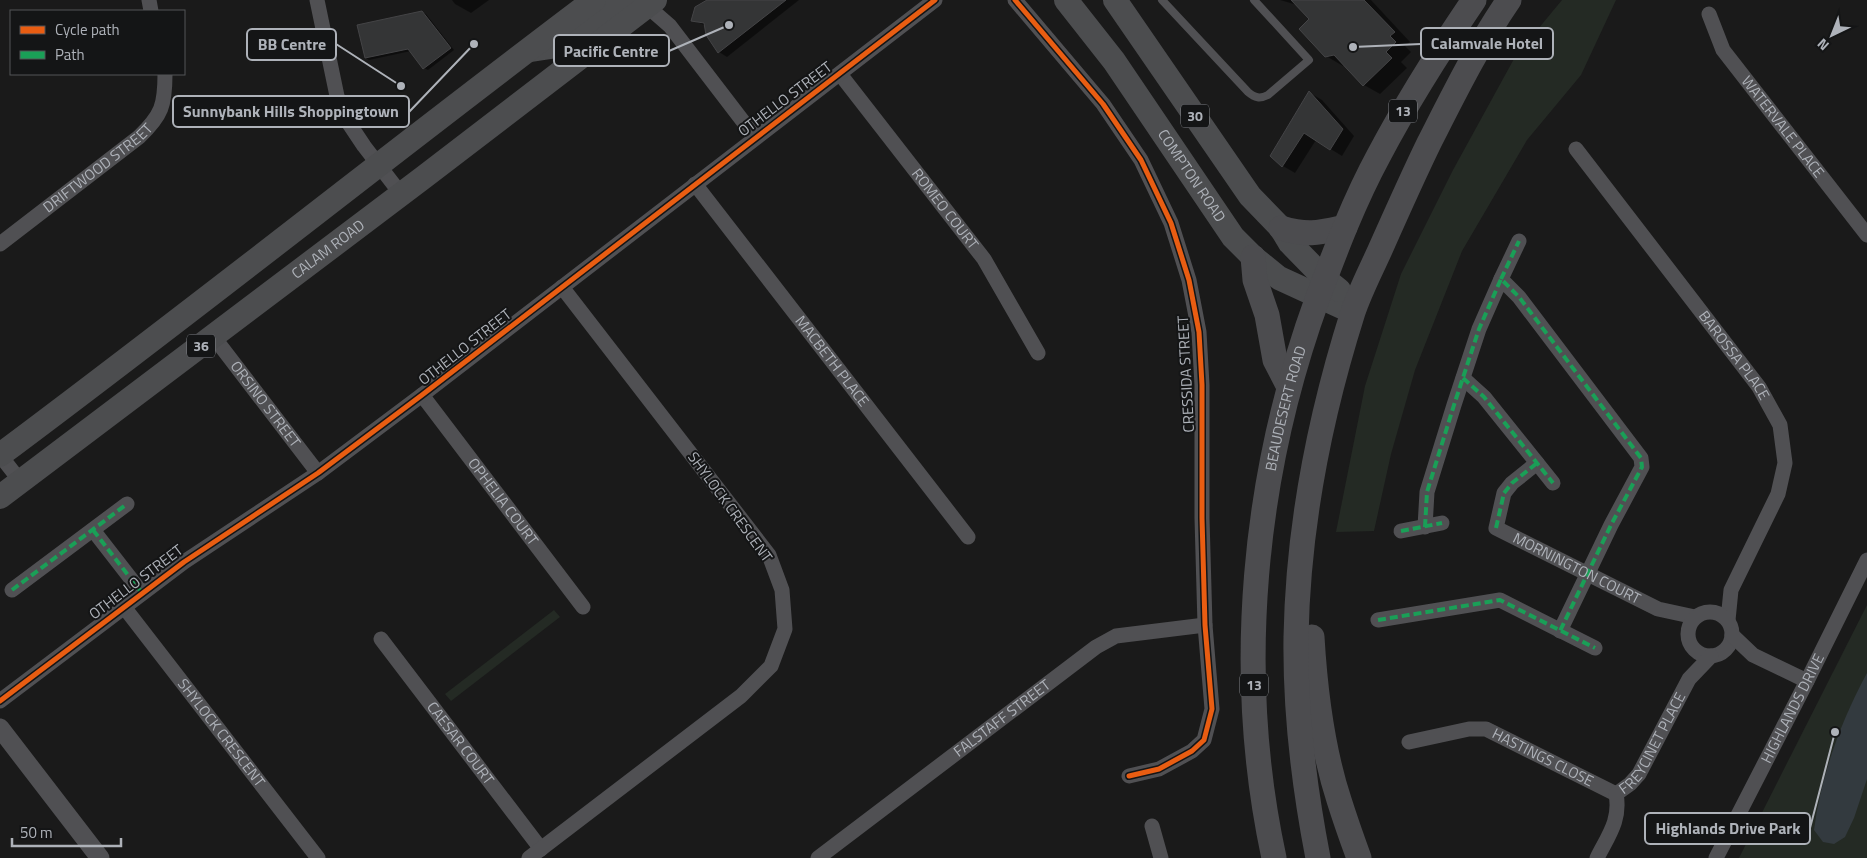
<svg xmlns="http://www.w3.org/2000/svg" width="1867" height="858" font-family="'Titillium Web',sans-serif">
	<rect width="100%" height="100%" fill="#1a1a1a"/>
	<g fill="#242a24">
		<polygon points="1562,0 1616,0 1581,75 1527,140 1462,251 1415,370 1391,454 1374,531 1336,532 1365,386 1401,274 1453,170 1515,57"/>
		<polygon points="1867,605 1867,858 1739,858"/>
		<polygon points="554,610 560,617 451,701 445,694"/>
	</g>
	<path fill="#333a3f" d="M 1867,673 L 1867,779 L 1854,818 L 1845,837 L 1834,844 L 1823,842 L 1814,830 C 1821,775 1841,721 1867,673 Z"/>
	<g fill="#0007">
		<polygon points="452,0 489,0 471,13 455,4"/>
		<polygon points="709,0 799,0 727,57 719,52 707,34 706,26 693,20"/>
		<polygon points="1280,0 1371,0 1410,42 1405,46 1411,52 1401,62 1407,68 1380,94 1364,85 1345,65 1343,66 1326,56 1311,19 1297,5"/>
		<polygon points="422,12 426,14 454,50 428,70 424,68 411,51 369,60 366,58"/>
		<polygon points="1310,93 1322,100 1354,136 1342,156 1316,140 1295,173 1283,166 1271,156"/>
	</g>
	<g fill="#343536" stroke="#444446">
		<polygon points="707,0 786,0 718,53 706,35 704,23 691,21 695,7"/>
		<polygon points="1291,0 1364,0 1395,32 1390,36 1396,42 1386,52 1392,58 1363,86 1334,55 1325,57 1299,29 1309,19"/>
		<polygon points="422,11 451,48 423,69 408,49 365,58 357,25"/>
		<polygon points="1309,91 1343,129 1330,150 1304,133 1282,167 1270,156"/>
	</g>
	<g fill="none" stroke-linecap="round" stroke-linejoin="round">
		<path stroke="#505053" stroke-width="8" d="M 1162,0 L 1248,92 C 1255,98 1260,99 1268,95 L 1309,60 L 1254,0"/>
		<g stroke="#505053" stroke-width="15">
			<polyline points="149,0 151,11"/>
			<polyline points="317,0 337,96 344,116 364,146 401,194"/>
			<polyline points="1015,0 1103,104 1141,160 1171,223 1189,280 1199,332 1202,385 1202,518 1205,625 1212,709 1204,740 1192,751 1159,769 1129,776"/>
			<polyline points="647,6 670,26 755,137"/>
			<path id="s1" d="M 1709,14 L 1723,50 L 1867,235"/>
			<path id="s2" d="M 840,74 L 984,259 L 1038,353"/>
			<path id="s3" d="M 1576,149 L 1759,387 L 1780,425 L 1785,463 L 1778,494 L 1731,590 L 1728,620"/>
			<path id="s4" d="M 695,184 L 968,537"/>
			<path id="s5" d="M 0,244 L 139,137 C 162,115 165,105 165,74"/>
			<polyline points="1501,279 1519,241"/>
			<path id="s6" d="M 213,336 L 318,473"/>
			<polyline points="1463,378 1484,397 1553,483"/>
			<path id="s7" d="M 422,395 L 583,607"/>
			<polyline points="0,455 21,482"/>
			<path id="s8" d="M 1537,463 L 1512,483 L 1504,493 L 1496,528 L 1658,609 L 1695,617"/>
			<polyline points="1425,527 1427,492 1454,405 1479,329 1501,279 1519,297 1641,458 1642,467 1611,525 1560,631"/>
			<polyline points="93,530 142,593"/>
			<polyline points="1401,531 1442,523"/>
			<polyline points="12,590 127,504"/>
			<path id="s9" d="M 124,607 L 318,858"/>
			<circle cx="1710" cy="634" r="22"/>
			<polyline points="1378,620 1500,600 1595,648"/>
			<polyline points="1732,635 1753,655 1807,681"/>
			<path id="s10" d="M 381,639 L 541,849"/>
			<polyline points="0,701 184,562 318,473 422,395 935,0"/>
			<path id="s11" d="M 1409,742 L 1469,729 L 1486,729 L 1616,794"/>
			<polyline points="1152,826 1161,858"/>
			<polyline points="529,858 741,696 771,666 785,629 782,590 769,555 562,287"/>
			<path id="s12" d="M 818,858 L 1096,647 L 1116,636 L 1205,625"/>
			<path id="s13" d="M 1597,858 C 1608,836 1621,820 1616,794 L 1630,784 L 1639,774 L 1689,679 L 1711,656"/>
			<path id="s14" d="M 1716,858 L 1807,681 L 1867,560"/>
		</g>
		<polyline stroke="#505053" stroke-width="19" points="0,728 100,858"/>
		<g stroke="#4c4d4f" stroke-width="24">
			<path id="s15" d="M 1066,0 L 1114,61 L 1233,237 L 1253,257 L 1279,278 L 1353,312"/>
			<polyline points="1115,0 1250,196 1281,228 1290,243 1324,278 1339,290"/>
			<polyline points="531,50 564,45 624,0"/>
			<path d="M 0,455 C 200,306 395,150 594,0"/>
			<path id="s16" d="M 0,497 L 424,177 L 655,0"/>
		</g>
		<g stroke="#4c4c4f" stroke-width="25">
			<path d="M 1281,228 C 1308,236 1318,233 1345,227"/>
			<polyline points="1253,257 1255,280 1267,315 1275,360 1289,387"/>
			<path d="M 1312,637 C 1315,688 1323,751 1339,800 C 1345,819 1352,839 1359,858"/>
			<path id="s17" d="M 1274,858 C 1234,672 1253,475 1318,297 C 1336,249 1354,201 1379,155 C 1407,102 1440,50 1474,0"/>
			<path d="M 1318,858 C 1304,786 1295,711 1296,637 C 1298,528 1320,416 1353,312 C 1360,291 1371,270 1380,250 C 1396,214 1412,178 1429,143 C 1454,94 1478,45 1509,0"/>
		</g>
		<g stroke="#1a9f57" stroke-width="4" stroke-dasharray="8 4" stroke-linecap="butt">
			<polyline points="1501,279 1519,241"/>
			<polyline points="1463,378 1484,397 1553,483"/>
			<polyline points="1425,527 1427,492 1454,405 1479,329 1501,279 1519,297 1641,458 1642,467 1611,525 1560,631"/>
			<polyline points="1496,528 1504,493 1512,483 1537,463"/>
			<polyline points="93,530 142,593"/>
			<polyline points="1401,531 1442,523"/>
			<polyline points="12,590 127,504"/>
			<polyline points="1378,620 1500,600 1595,648"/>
		</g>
		<g stroke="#141516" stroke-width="8">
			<g id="cycleway">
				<polyline points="1015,0 1103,104 1141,160 1171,223 1189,280 1199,332 1202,385 1202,518 1205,625 1212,709 1204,740 1192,751 1159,769 1129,776"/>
				<polyline points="0,701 184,562 318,473 422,395 935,0"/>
			</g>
		</g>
		<use href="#cycleway" stroke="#e95d12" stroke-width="5"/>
	</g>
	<g text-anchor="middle" stroke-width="4" stroke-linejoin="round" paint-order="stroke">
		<g fill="#141516" stroke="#808388" stroke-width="1">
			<rect x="1389" y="99.5" width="28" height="23" rx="4"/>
			<rect x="1181" y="104.5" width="28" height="23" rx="4"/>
			<rect x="187" y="334.5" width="28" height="23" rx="4"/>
			<rect x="1240" y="673.5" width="28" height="23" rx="4"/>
		</g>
		<g font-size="14" font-weight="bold" fill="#aeb2b9">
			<text x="1403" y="116">13</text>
			<text x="1195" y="121">30</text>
			<text x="201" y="351">36</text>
			<text x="1254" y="690">13</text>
		</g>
		<g font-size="15" fill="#aeb2b9" stroke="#141516">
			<text transform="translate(785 99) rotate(-37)" y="5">OTHELLO STREET</text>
			<text dy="5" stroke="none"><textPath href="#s1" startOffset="136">WATERVALE PLACE</textPath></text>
			<text dy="5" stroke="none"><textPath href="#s5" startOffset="124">DRIFTWOOD STREET</textPath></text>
			<text dy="5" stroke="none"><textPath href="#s15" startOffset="216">COMPTON ROAD</textPath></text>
			<text dy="5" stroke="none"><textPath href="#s2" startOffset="171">ROMEO COURT</textPath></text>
			<text dy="5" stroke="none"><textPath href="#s16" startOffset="411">CALAM ROAD</textPath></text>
			<text transform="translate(465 347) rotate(-38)" y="5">OTHELLO STREET</text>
			<text dy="5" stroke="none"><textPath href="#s3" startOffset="260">BAROSSA PLACE</textPath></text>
			<text dy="5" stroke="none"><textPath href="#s4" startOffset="224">MACBETH PLACE</textPath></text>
			<text transform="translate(1186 374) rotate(-93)" y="5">CRESSIDA STREET</text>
			<text dy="5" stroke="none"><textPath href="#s6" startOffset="86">ORSINO STREET</textPath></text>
			<text dy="5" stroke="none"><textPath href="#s17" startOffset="454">BEAUDESERT ROAD</textPath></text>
			<text dy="5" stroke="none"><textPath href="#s7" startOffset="134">OPHELIA COURT</textPath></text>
			<text transform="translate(730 507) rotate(54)" y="5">SHYLOCK CRESCENT</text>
			<text dy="5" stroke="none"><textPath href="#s8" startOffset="171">MORNINGTON COURT</textPath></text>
			<text transform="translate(136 582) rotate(-37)" y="5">OTHELLO STREET</text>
			<text dy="5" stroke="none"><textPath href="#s14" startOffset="168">HIGHLANDS DRIVE</textPath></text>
			<text dy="5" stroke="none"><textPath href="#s12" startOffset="231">FALSTAFF STREET</textPath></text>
			<text dy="5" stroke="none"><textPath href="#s9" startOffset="159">SHYLOCK CRESCENT</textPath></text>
			<text dy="5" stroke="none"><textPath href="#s13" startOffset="132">FREYCINET PLACE</textPath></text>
			<text dy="5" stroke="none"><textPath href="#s10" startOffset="131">CAESAR COURT</textPath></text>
			<text dy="5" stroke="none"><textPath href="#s11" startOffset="142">HASTINGS CLOSE</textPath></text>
		</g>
	</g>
	<path fill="none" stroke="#aeb2b9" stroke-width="2" d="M1353 47L1421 44M401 86L336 44M729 25L669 51M474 44L409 112M1835 732L1810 828"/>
	<g fill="#aeb2b9" stroke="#141516" stroke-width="2">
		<circle cx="1353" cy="47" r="5"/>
		<circle cx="401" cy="86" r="5"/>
		<circle cx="729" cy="25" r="5"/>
		<circle cx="474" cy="44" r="5"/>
		<circle cx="1835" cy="732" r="5"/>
	</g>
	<g fill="#141516" stroke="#aeb2b9" stroke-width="2">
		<rect x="1421" y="28" width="132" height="31" rx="5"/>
		<rect x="247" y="29" width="89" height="31" rx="5"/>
		<rect x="554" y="35" width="115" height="31" rx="5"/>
		<rect x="173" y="96" width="236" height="31" rx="5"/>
		<rect x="1645" y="813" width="165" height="31" rx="5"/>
	</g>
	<g font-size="16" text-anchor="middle" font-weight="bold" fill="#aeb2b9">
		<text x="1487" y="49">Calamvale Hotel</text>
		<text x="292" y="50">BB Centre</text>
		<text x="611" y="57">Pacific Centre</text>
		<text x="291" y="117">Sunnybank Hills Shoppingtown</text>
		<text x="1728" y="834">Highlands Drive Park</text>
	</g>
	<rect x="10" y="10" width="175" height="65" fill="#141516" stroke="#525457"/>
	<rect x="20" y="26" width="25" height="8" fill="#e95d12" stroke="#525457"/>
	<text x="55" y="35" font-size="15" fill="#aeb2b9">Cycle path</text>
	<rect x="20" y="51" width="25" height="8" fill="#1a9f57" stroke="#525457"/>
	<text x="55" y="60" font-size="15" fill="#aeb2b9">Path</text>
	<g transform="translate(1832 35) rotate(223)" stroke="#141516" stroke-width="4" paint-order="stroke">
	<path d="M0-4L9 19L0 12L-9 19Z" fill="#aeb2b9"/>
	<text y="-8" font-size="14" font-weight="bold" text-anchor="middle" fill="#aeb2b9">N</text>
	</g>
	<path d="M12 838v8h109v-8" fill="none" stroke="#aeb2b9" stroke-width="2.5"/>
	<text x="20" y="838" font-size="15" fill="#aeb2b9" stroke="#141516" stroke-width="4" paint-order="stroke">50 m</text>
</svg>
